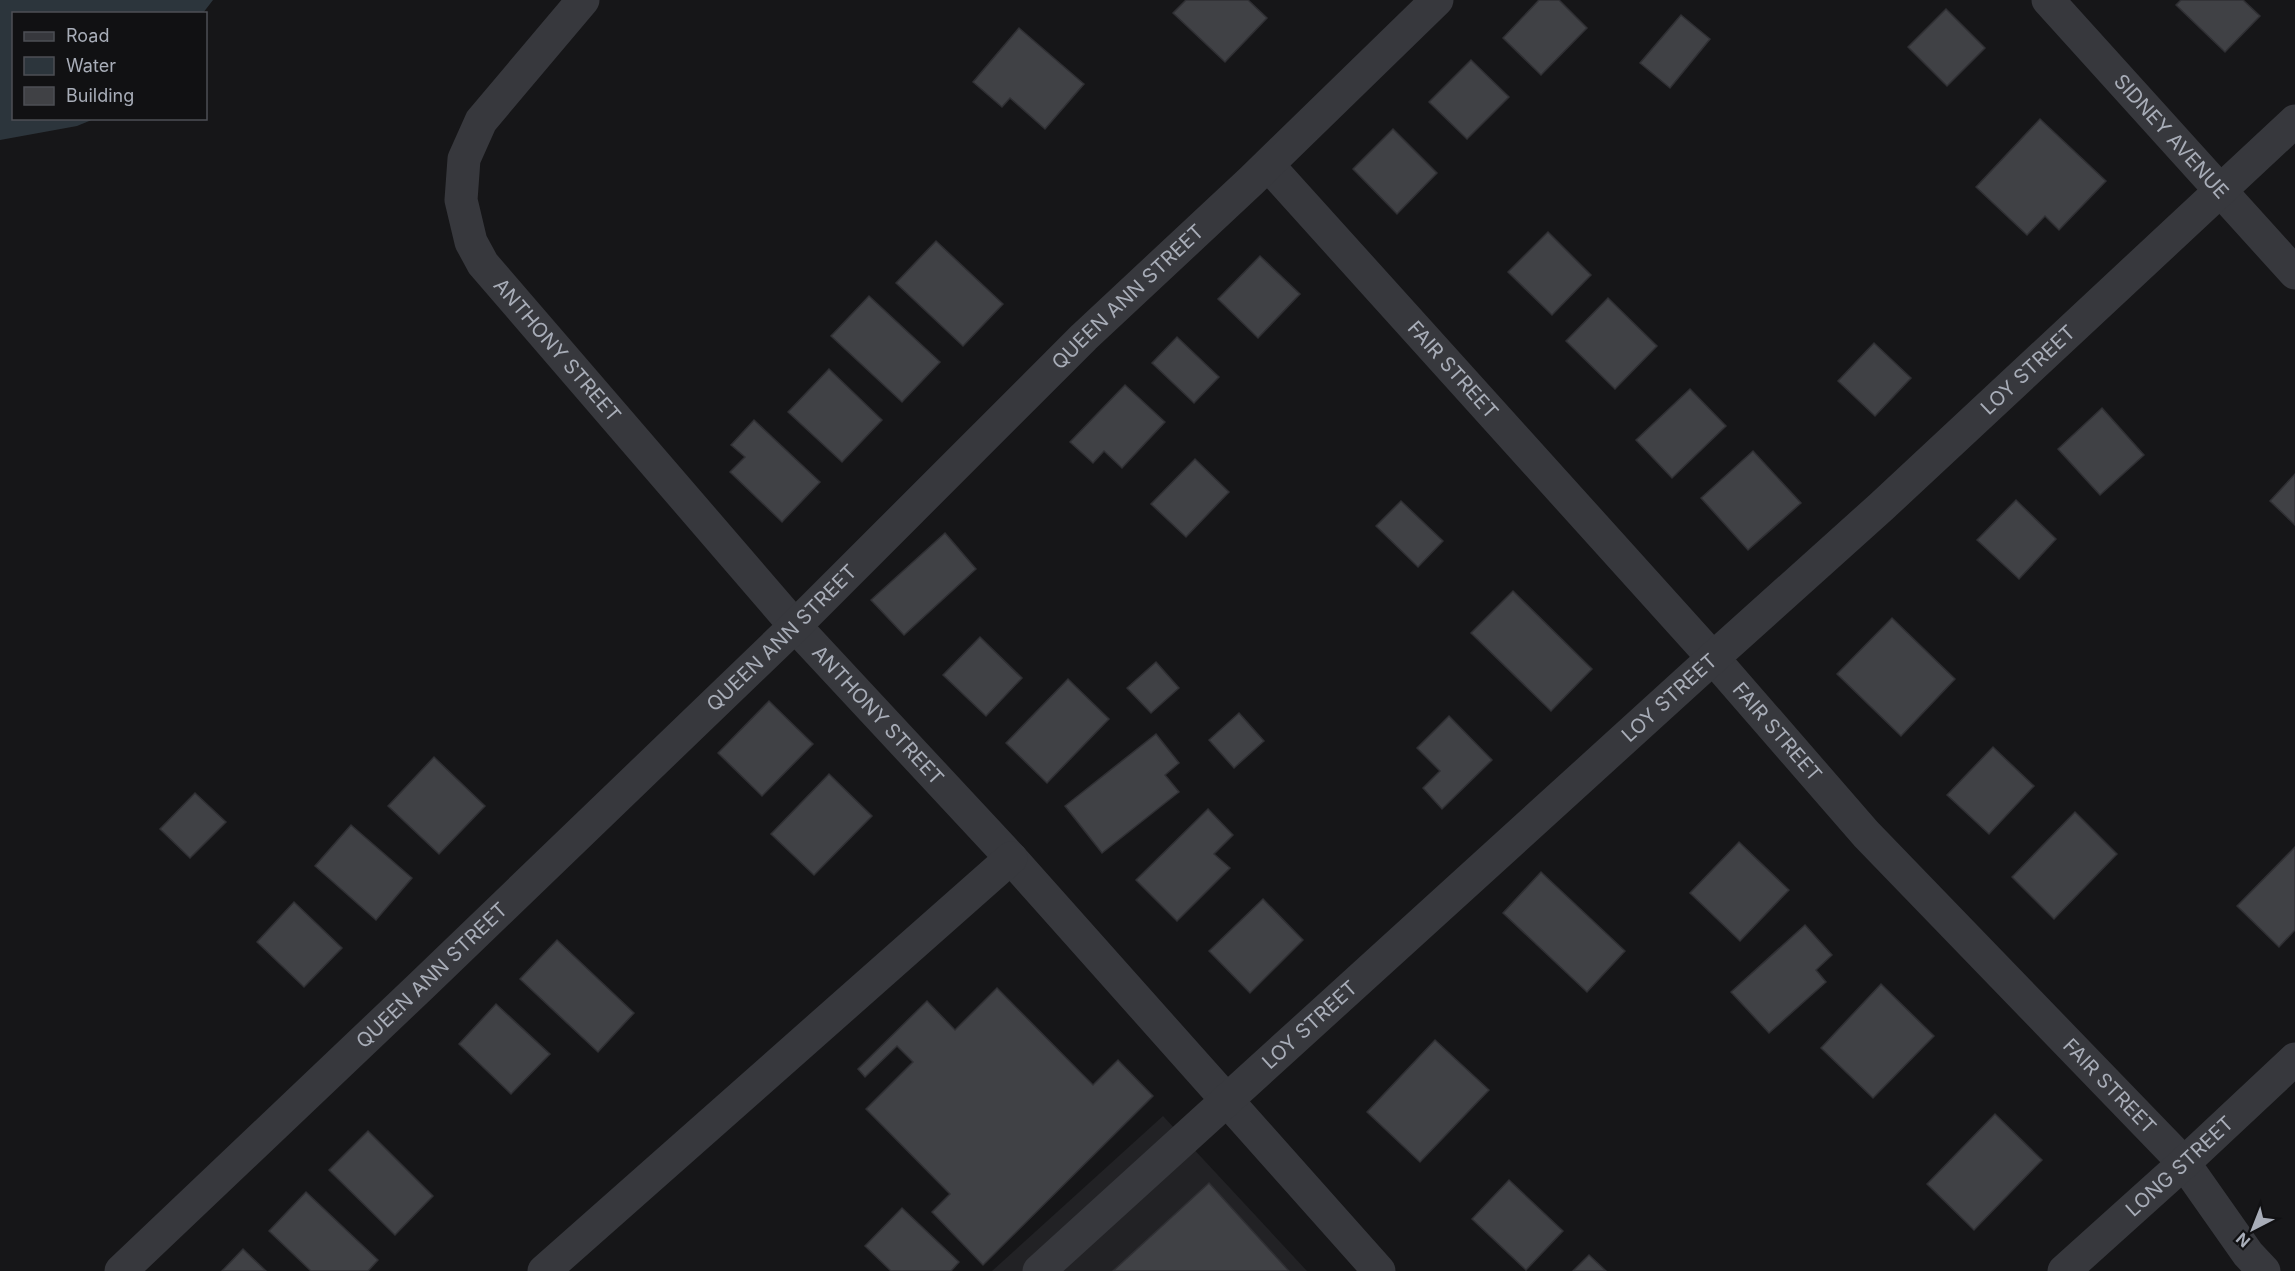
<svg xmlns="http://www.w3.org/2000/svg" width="2295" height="1271" font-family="Inter,sans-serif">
	<rect width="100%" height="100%" fill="#161618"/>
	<polygon fill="#222225" points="1163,1116 1307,1271 992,1271"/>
	<polygon fill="#2c353c" points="0,0 213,0 203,13 14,14 14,118 94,119 77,126 0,140"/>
	<g fill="#404145" stroke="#303034" stroke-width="1.5">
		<polygon points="1186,0 1248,0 1267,18 1225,62 1173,13"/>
		<polygon points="1539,0 1559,0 1587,28 1541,75 1503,38"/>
		<polygon points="2181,0 2243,0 2260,16 2225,52 2176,5"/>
		<polygon points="1946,9 1985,48 1947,86 1908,47"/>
		<polygon points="1681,15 1710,39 1670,88 1640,63"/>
		<polygon points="1019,28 1084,84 1045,129 1010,98 1002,107 973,82"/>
		<polygon points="1471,60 1509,97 1467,139 1429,102"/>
		<polygon points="2040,119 2106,181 2059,230 2045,216 2027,235 1976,187"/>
		<polygon points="1393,129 1437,173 1397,214 1353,169"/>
		<polygon points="1548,232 1591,275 1552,315 1508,272"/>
		<polygon points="936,241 1003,304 963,346 896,283"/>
		<polygon points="1260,256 1300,294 1258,338 1218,299"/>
		<polygon points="869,296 940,362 902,402 831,336"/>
		<polygon points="1608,298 1657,346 1615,389 1566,341"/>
		<polygon points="1177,337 1219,377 1194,403 1152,363"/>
		<polygon points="1874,343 1911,378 1875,416 1838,381"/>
		<polygon points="829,369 882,420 842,462 788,412"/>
		<polygon points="1125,385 1165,422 1122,468 1104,451 1093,463 1070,442"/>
		<polygon points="1690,389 1726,426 1672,478 1636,440"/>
		<polygon points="2102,408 2144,455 2100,495 2058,449"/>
		<polygon points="754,420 820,482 782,522 730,472 745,457 731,445"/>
		<polygon points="1753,451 1801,503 1748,550 1701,498"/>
		<polygon points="1195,459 1229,492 1186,537 1151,504"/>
		<polygon points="2295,474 2295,525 2270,501"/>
		<polygon points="2016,500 2056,539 2019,579 1977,540"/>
		<polygon points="1401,501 1443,541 1418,567 1376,526"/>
		<polygon points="945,533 976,569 904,635 871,600"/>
		<polygon points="1513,591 1592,669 1551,711 1471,633"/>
		<polygon points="1892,618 1955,679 1901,736 1837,674"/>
		<polygon points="980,637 1022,678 986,716 943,675"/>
		<polygon points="1156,662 1179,688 1151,713 1127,688"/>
		<polygon points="1068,679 1109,719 1047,783 1006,743"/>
		<polygon points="769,701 813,744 762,796 718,753"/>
		<polygon points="1239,713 1264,741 1234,768 1209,740"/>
		<polygon points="1449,716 1492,760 1442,809 1423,788 1440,771 1417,748"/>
		<polygon points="1156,734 1179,763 1165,775 1179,792 1102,853 1065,806"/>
		<polygon points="1993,747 2034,786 1989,834 1947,795"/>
		<polygon points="434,757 485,806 439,854 388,806"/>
		<polygon points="829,774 872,816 814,875 771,834"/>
		<polygon points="195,793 226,822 190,858 160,829"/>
		<polygon points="1208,809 1233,835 1214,854 1230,868 1177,921 1136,880"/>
		<polygon points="2075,812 2117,854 2054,919 2012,877"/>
		<polygon points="351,825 412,878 376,920 315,866"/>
		<polygon points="1739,842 1789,890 1740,941 1690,893"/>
		<polygon points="2295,847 2295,930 2279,947 2237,906"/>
		<polygon points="1541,872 1625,951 1587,992 1503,913"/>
		<polygon points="1263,899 1303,940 1250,993 1209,951"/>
		<polygon points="294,902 342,948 304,987 257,942"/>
		<polygon points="1805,925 1832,955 1816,970 1826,982 1769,1033 1731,992"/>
		<polygon points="557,940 634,1013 598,1052 520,979"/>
		<polygon points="1881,984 1934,1036 1873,1098 1821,1048"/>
		<polygon points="997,988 1093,1085 1118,1060 1153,1096 983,1265 932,1212 950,1194 866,1109 913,1062 897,1046 865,1077 858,1069 927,1001 955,1030"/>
		<polygon points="496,1004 550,1054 511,1094 459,1044"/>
		<polygon points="1435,1040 1489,1090 1420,1162 1367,1112"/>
		<polygon points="1995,1114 2042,1160 1974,1230 1927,1184"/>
		<polygon points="368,1131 433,1196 395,1235 329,1170"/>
		<polygon points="1509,1180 1563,1231 1526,1270 1472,1219"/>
		<polygon points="1209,1183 1289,1271 1113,1271"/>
		<polygon points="306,1192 378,1260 368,1271 311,1271 269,1231"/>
		<polygon points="902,1208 959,1262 951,1271 891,1271 865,1246"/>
		<polygon points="243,1249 266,1271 222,1271"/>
		<polygon points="1589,1255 1606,1271 1573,1271"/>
	</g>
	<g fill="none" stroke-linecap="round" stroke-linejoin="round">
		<g stroke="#37383d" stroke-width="33">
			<path id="s1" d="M 583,0 L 481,121 L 464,159 L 461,200 L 471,242 L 483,264 L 795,626 L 1011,858 L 1379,1271"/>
			<path id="s2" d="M 2048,0 L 2295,273"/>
			<path id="s3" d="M 1268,165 L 1713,658 L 1866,834 L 2184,1163 L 2248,1254 L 2264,1271"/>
			<path id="s4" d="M 121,1271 L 421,986 L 795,626 L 1084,337 L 1251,181 L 1437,0"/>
			<polyline points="544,1271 1011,858"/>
			<path id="s5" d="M 1039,1271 L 1713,658 L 1881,507 L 2295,121"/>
			<path id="s6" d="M 2064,1271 L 2184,1163 L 2295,1059"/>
		</g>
	</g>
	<g text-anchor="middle" stroke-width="5" stroke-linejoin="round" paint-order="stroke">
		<g font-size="20" fill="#a8adb8" stroke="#111113">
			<text dy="7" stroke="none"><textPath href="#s2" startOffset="184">SIDNEY AVENUE</textPath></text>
			<text dy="7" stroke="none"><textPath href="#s4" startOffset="1401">QUEEN ANN STREET</textPath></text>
			<text dy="7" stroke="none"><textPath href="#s1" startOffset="423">ANTHONY STREET</textPath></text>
			<text dy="7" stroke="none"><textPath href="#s3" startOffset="276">FAIR STREET</textPath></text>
			<text dy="7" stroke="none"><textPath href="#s5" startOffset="1338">LOY STREET</textPath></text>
			<text dy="7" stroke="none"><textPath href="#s4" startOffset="915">QUEEN ANN STREET</textPath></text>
			<text dy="7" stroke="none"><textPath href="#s5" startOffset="852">LOY STREET</textPath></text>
			<text dy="7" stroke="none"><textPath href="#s1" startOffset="909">ANTHONY STREET</textPath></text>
			<text dy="7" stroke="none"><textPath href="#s3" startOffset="762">FAIR STREET</textPath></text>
			<text dy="7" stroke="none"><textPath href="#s4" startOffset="429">QUEEN ANN STREET</textPath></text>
			<text dy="7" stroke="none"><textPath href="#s5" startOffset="366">LOY STREET</textPath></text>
			<text dy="7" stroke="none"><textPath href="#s3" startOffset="1248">FAIR STREET</textPath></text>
			<text dy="7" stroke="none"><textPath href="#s6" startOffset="156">LONG STREET</textPath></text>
		</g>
	</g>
	<rect x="12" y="12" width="195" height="108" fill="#111113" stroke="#4d4f55" stroke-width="1.5"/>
	<rect x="24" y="32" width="30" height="9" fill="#37383d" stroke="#4d4f55" stroke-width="1.5"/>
	<text x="66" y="42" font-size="18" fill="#a8adb8">Road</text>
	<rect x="24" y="57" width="30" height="18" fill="#2c353c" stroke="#4d4f55" stroke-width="1.5"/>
	<text x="66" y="72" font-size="18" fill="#a8adb8">Water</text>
	<rect x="24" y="87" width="30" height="18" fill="#404145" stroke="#4d4f55" stroke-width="1.5"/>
	<text x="66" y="102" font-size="18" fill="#a8adb8">Building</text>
	<g transform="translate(2253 1229) rotate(222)" stroke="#111113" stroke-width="4.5" paint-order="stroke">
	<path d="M0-4.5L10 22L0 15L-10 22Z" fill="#a8adb8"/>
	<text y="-9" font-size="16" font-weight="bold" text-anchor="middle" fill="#a8adb8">N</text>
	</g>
</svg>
